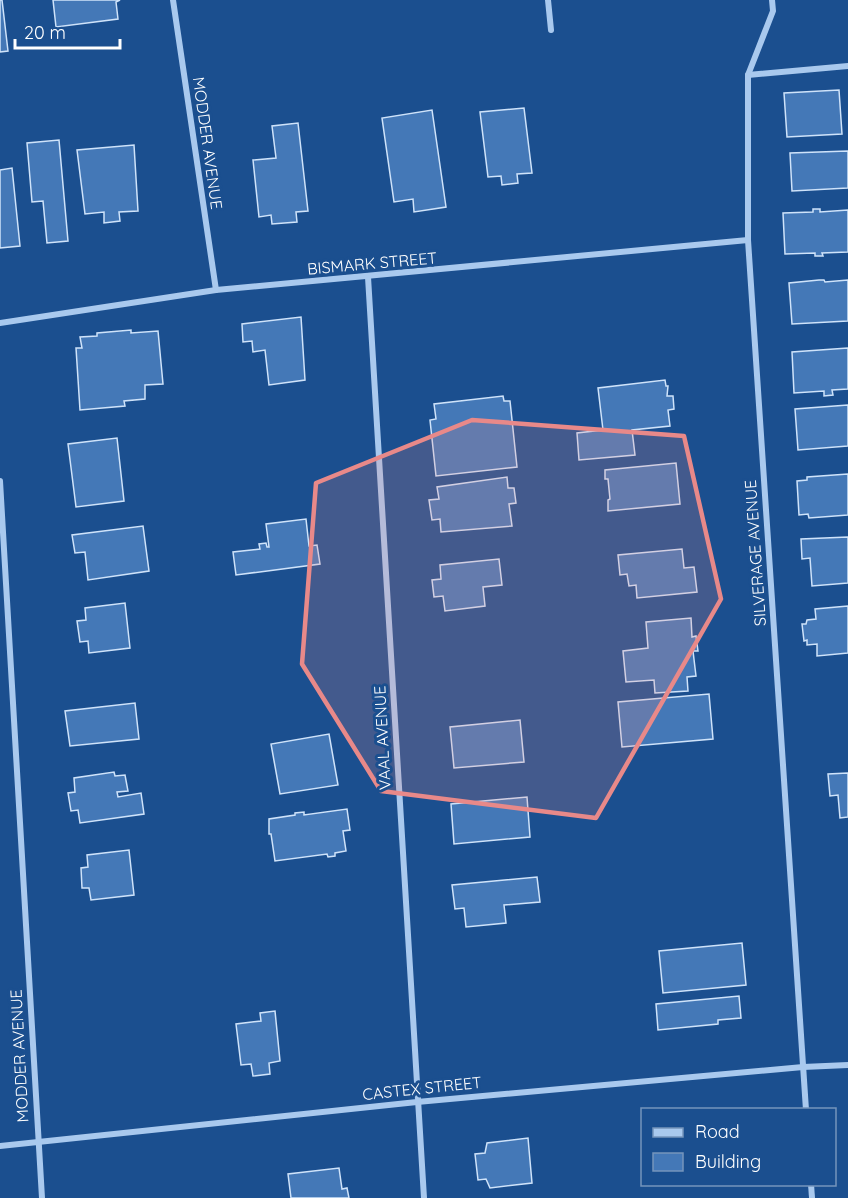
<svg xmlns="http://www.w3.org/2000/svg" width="848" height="1198" font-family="Quicksand,sans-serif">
	<rect width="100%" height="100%" fill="#1b4f8f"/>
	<g fill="#4478b7" stroke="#cfe3fa" stroke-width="1.5">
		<polygon points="0,0 2,0 8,51 0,52"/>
		<polygon points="53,0 120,0 116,2 118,19 56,27"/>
		<polygon points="839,90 842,134 787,137 784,93"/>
		<polygon points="524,108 532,173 517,174 518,183 502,185 501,176 488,177 480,112"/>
		<polygon points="432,110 446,207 414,212 413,199 394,202 382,118"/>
		<polygon points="298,123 308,211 296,212 297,222 272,224 271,215 259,217 253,160 276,158 272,126"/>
		<polygon points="59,140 68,241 47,243 43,201 32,202 27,143"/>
		<polygon points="134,145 138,211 119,212 120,221 104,223 104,212 85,214 77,150"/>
		<polygon points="848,151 848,188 792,191 790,153"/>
		<polygon points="12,168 20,246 0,248 0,170"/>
		<polygon points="813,209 820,209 820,212 848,210 848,252 822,253 823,256 815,256 815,253 785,254 783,213 813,212"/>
		<polygon points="819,280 824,280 825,282 848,280 848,321 792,324 789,283"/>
		<polygon points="301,317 305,380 269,385 265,350 253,352 252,341 243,342 242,324"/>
		<polygon points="131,330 131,333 158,331 163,384 145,385 145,399 124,401 125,406 80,410 76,348 82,348 80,337 97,336 97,333"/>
		<polygon points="848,348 848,389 832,390 833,395 824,396 824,391 794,393 792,352"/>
		<polygon points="665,380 666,386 668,386 667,396 673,396 674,409 668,410 670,426 632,430 635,455 579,460 577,433 603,430 598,388"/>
		<polygon points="503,396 504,401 510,401 517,467 436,476 430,420 436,419 434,404"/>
		<polygon points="848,405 848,446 798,450 795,409"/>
		<polygon points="117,438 124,501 76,507 68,444"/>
		<polygon points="676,463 680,504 608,511 608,500 610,499 608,479 605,479 605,470"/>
		<polygon points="848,474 848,515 809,518 808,514 799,515 797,481 807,480 807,477"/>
		<polygon points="507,477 508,488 514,488 516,503 509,504 512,526 441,532 440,519 432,520 429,500 439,499 437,487"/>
		<polygon points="306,519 309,546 317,545 320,564 236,575 233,552 260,549 259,544 266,543 267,547 269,547 266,524"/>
		<polygon points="143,526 149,571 88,580 85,552 75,553 72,535"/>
		<polygon points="848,537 848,583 812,586 810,558 802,559 801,539"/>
		<polygon points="682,549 684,568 694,567 697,592 637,598 636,585 629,586 627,574 620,575 618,555"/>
		<polygon points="499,559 502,585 483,587 485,606 445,611 443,596 434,597 432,580 441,579 440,565"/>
		<polygon points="125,603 130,648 89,653 88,641 80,642 77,621 86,620 85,608"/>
		<polygon points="848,606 848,653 817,656 817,644 807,645 807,640 804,641 802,624 806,624 807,620 816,619 815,609"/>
		<polygon points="691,618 692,637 696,636 698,651 693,651 696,676 687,677 688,691 655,693 654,680 626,682 623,651 648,648 646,622"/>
		<polygon points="709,694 713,739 622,747 618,702"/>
		<polygon points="135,703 139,739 70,746 65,711"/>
		<polygon points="520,720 524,762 454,768 450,727"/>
		<polygon points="329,734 338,785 280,794 271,744"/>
		<polygon points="114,772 115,776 125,775 128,791 117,792 118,797 141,793 144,814 80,823 78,810 71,811 68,793 75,792 74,778"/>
		<polygon points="848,773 848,817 840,818 838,795 830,796 828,774"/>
		<polygon points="527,797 530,837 454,844 451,804"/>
		<polygon points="347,809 350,830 343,831 346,851 335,853 335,856 328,857 327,854 275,861 271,834 269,834 269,819 295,815 295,813 304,812 304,815"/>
		<polygon points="129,850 134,895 91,900 89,888 82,888 81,868 88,867 87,855"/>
		<polygon points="537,877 540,902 504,905 506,923 466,927 464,908 455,909 452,885"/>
		<polygon points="742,943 746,985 663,993 659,951"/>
		<polygon points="739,996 741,1018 718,1020 718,1024 658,1030 656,1004"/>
		<polygon points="275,1011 280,1061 269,1063 270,1074 253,1076 251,1064 241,1065 236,1024 261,1021 260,1013"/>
		<polygon points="528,1138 532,1183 490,1188 486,1179 478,1180 475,1154 485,1153 487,1143"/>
		<polygon points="339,1168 342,1189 347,1188 349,1198 291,1198 288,1174"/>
	</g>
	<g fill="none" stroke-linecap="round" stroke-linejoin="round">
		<g stroke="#a9c9ee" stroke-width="6">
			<polyline points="173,0 216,290"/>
			<polyline points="548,0 551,30"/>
			<polyline points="772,0 773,11 748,75 748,240 806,1110"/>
			<polyline points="748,75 848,66"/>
			<polyline points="368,277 424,1198"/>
			<polyline points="0,323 216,290 748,240"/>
			<polyline points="0,481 42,1198"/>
			<polyline points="0,1146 417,1102 803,1067 848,1065"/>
			<polyline points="811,1184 812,1198"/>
		</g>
	</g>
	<path fill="#e88989" fill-opacity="0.2" stroke="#e88989" stroke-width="4.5" stroke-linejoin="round" d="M 472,420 L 684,436 L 721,599 L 596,818 L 381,791 L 302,664 L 316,483 Z"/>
	<g text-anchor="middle" stroke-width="6" stroke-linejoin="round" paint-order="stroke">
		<g font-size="16" fill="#fff" stroke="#1b4f8f">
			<text transform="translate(208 143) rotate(82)" y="6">MODDER AVENUE</text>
			<text transform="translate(372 263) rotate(-5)" y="6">BISMARK STREET</text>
			<text transform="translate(755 553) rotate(-94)" y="6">SILVERAGE AVENUE</text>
			<text transform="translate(382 738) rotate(-93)" y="6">VAAL AVENUE</text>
			<text transform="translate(19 1056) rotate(-93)" y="6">MODDER AVENUE</text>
			<text transform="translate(422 1088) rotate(-6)" y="6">CASTEX STREET</text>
		</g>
	</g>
	<rect x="641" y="1108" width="195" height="78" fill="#1b4f8f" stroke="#7695bc" stroke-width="1.5"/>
	<rect x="653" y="1128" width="30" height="9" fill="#a9c9ee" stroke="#7695bc" stroke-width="1.5"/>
	<text x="695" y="1138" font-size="18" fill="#ffffff">Road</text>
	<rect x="653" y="1153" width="30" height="18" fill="#4478b7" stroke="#7695bc" stroke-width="1.5"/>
	<text x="695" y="1168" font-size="18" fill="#ffffff">Building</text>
	<path d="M15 39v9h105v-9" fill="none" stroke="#ffffff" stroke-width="3"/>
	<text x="24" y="39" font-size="18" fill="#ffffff" stroke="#1b4f8f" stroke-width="4.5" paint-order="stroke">20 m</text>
</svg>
